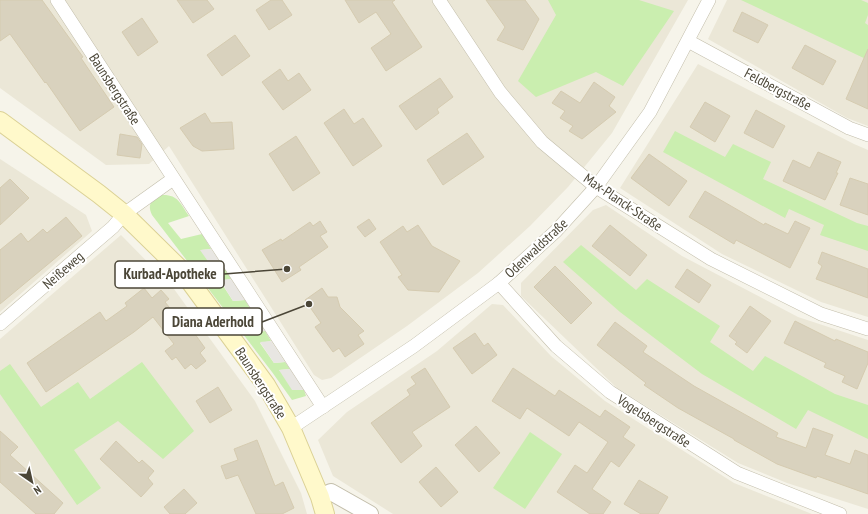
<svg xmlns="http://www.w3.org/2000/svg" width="868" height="514" font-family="'PT Sans Narrow',sans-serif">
	<rect width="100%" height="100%" fill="#f6f4ea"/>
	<g fill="#ebe7d7">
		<polygon points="0,0 688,0 612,133 568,187 530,226 478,273 407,326 331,378 322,380 314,375 169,146 149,164 106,165 0,88"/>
		<polygon points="727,0 868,0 868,126 847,118 708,39"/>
		<polygon points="698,64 854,144 868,150 868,317 821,302 722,254 620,188"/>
		<polygon points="0,159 86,215 92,231 0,312"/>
		<polygon points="606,205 682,256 798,317 868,340 868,509 787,483 738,463 617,388 521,296 521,283 593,210"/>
		<polygon points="121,235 174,289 255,401 301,493 307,514 0,514 0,339"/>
		<polygon points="492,304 503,305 551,356 605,401 734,483 812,514 393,514 333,476 318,440 347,412 437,351"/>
	</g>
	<g fill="#caeeaf">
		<polygon points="548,0 639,0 674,11 623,86 596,72 536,97 518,81 556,15"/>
		<polygon points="741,0 861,0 868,3 868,15 865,23 868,25 868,60"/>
		<polygon points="675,131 725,157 733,144 771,162 763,179 857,223 868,226 868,251 820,235 824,225 789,209 785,218 663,152"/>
		<path d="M 161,195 C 178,194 180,203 189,216 L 168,223 L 181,239 L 202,234 L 211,249 L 201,250 L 226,270 L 231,279 L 220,281 L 233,301 L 245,300 L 251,310 L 241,311 L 254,332 L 265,331 L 271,341 L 260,343 L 274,363 L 285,362 L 290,369 L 279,370 L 304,390 L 306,396 L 292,400 L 272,372 L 152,215 C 147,204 151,201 161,195 Z"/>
		<polygon points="581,245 636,290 647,279 720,326 710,342 753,371 765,356 835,394 868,405 868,439 808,410 796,429 702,374 620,312 563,262"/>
		<polygon points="142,362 194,431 163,459 118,421 74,450 101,488 77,505 0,394 0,371 10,364 41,407 78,382 90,399"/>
		<polygon points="530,432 562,454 525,509 493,488"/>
	</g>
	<g fill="#e8e6e2">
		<polygon points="211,249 226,270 214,270 200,250"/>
		<polygon points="231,279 245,300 233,301 220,280"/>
		<polygon points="251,310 265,331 254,332 240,311"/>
		<polygon points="271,341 285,362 274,363 260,342"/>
		<polygon points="290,369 304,390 292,390 279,370"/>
	</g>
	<g fill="#d9d2be" stroke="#d5cbb0">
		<polygon points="0,0 42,0 83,57 81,58 114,107 80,131 46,82 45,83 10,34 0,41"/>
		<polygon points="177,0 207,0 214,9 193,23"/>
		<polygon points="271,0 282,0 292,15 269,30 256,10"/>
		<polygon points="345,0 395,0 392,2 422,47 386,71 371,48 391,34 376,12 359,23"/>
		<polygon points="486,0 525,0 539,19 523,50 497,40 505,27"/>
		<polygon points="742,12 768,25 758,43 733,31"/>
		<polygon points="142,18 158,42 138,56 122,32"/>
		<polygon points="235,35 250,56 222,76 207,55"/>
		<polygon points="805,45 836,61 823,85 792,68"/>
		<polygon points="868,49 868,109 846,99"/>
		<polygon points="280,69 288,81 299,73 311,90 283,110 262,82"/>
		<polygon points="440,78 453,97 437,109 439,113 416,130 399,106"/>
		<polygon points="594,82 615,97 609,106 616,112 582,139 569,131 573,126 560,118 565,111 552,103 561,91 580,103"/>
		<polygon points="705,102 730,116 715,142 690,127"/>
		<polygon points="344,109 354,124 363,118 382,146 353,166 324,123"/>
		<polygon points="756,110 785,126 773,148 744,133"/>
		<polygon points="205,113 211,123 232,122 234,149 202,151 193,146 180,128"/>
		<polygon points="467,133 484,157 443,185 427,160"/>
		<polygon points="120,134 137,137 142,144 140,158 117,155"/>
		<polygon points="296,136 320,173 293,191 269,154"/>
		<polygon points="818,152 841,162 836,173 838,173 825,200 783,181 793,160 810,168"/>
		<polygon points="649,154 687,181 669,206 631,178"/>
		<polygon points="850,178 868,184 868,215 840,205"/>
		<polygon points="10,179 29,198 0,225 0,188"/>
		<polygon points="705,191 764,225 765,223 788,234 795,221 810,228 790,268 736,240 734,244 689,217"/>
		<polygon points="66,217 82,236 0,304 0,250 21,233 28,242 43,229 47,233"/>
		<polygon points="369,219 376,229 365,237 357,227"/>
		<polygon points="320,221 327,232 320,236 328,247 299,267 301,270 282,282 262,250 281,239 282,241 310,222 313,226"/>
		<polygon points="418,225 432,246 460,261 439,292 408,290 398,277 402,275 380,242 403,226 407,232"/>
		<polygon points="610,225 647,255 630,276 592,246"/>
		<polygon points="822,252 868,269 868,298 816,279 822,266 818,263"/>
		<polygon points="555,266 592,303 571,324 534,287"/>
		<polygon points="687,269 711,285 699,303 675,287"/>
		<polygon points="144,288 152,298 161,290 169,299 165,302 189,332 192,330 205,348 200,353 206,361 196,369 191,364 185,369 176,357 172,360 165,351 174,344 153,317 134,332 46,392 27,363 100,312 106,321 127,306 125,303"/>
		<polygon points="322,288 328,297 337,297 340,307 364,331 358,335 364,344 345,357 339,348 333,352 315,327 321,323 305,300"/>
		<polygon points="750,306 771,321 747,353 735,344 737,342 729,336"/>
		<polygon points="795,321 835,341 836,339 868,352 868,363 857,389 842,382 845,376 824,367 826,363 784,343"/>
		<polygon points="615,322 647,346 643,352 694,386 778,433 776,437 806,448 813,428 833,435 825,455 850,464 855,450 868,455 868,494 817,476 816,478 777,464 734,440 734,439 678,408 644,385 646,383 597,345"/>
		<polygon points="475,333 484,346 488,343 497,355 472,374 453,348"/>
		<polygon points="425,368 450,407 412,432 422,446 401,463 371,423 410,395 407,390 416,384 411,377"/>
		<polygon points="513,368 555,396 559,390 600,417 605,410 630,427 623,437 635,445 619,467 611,461 592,489 611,502 603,514 590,514 557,492 575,465 587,473 608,442 579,422 569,436 527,408 520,419 492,401"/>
		<polygon points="218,387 232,410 210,423 196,401"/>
		<polygon points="476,426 500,453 479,472 455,445"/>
		<polygon points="0,431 18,447 10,455 63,503 54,514 36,514 0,482"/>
		<polygon points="257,440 275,486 283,482 294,508 282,514 256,514 238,475 226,479 221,466 238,460 234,449"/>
		<polygon points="116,441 139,463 142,460 154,471 148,478 153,484 141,497 100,459"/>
		<polygon points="436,467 458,492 441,507 419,482"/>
		<polygon points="639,480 668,497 658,514 641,514 624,504"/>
		<polygon points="184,489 197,503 185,514 170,514 164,507"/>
	</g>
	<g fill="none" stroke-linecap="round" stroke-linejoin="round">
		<g stroke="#c3beab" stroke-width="14">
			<g id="minor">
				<polyline points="57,0 323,407"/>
				<polyline points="439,0 500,92 542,142 596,187 711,259 821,314 868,329"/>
				<polyline points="688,41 849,128 868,135"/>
				<polyline points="499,283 556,346 610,392 737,473 840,514"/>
				<polyline points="0,324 113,227 124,214 173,179"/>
				<polyline points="291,428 414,346 499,283 556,231 596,187 650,112 709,0"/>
			</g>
		</g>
		<g stroke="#c3beab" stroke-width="18">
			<polyline id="tertiary" points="320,497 331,492 370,514"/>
		</g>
		<g stroke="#dbd195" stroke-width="20">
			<polyline id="secondary" points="0,121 99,194 124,214 183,272 266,385 291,428 320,497 325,514"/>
		</g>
		<use href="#minor" stroke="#fff" stroke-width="13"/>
		<use href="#tertiary" stroke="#fff" stroke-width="16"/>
		<use href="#secondary" stroke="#fff9cb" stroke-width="18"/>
	</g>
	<g text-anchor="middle" stroke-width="4" stroke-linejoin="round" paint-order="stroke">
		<g font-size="14" fill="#4b4637" stroke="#fff">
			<text transform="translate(115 89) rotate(57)" y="5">Baunsbergstraße</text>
			<text transform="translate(778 89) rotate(28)" y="5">Feldbergstraße</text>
			<text transform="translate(623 202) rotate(34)" y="5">Max-Planck-Straße</text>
			<text transform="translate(536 248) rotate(-43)" y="5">Odenwaldstraße</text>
			<text transform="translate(63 270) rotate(-41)" y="5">Neißeweg</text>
			<text transform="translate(261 383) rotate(57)" y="5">Baunsbergstraße</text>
			<text transform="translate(654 421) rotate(33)" y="5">Vogelsbergstraße</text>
		</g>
	</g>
	<path fill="none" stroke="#4b4637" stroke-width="1.5" d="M287 269L224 274M309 304L262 322"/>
	<g fill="#4b4637" stroke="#fff" stroke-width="1.5">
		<circle cx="287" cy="269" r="4"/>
		<circle cx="309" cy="304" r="4"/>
	</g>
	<g fill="#fff" stroke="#4b4637" stroke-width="1.5">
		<rect x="115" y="261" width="109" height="27" rx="4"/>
		<rect x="163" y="308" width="99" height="27" rx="4"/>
	</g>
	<g font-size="15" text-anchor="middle" font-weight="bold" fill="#4b4637">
		<text x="170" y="279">Kurbad-Apotheke</text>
		<text x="213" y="327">Diana Aderhold</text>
	</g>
	<g transform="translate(32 482) rotate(146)" stroke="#ffffff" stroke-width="3" paint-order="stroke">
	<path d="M0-3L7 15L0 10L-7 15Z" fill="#4b4637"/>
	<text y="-6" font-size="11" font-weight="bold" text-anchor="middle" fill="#4b4637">N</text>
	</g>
</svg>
